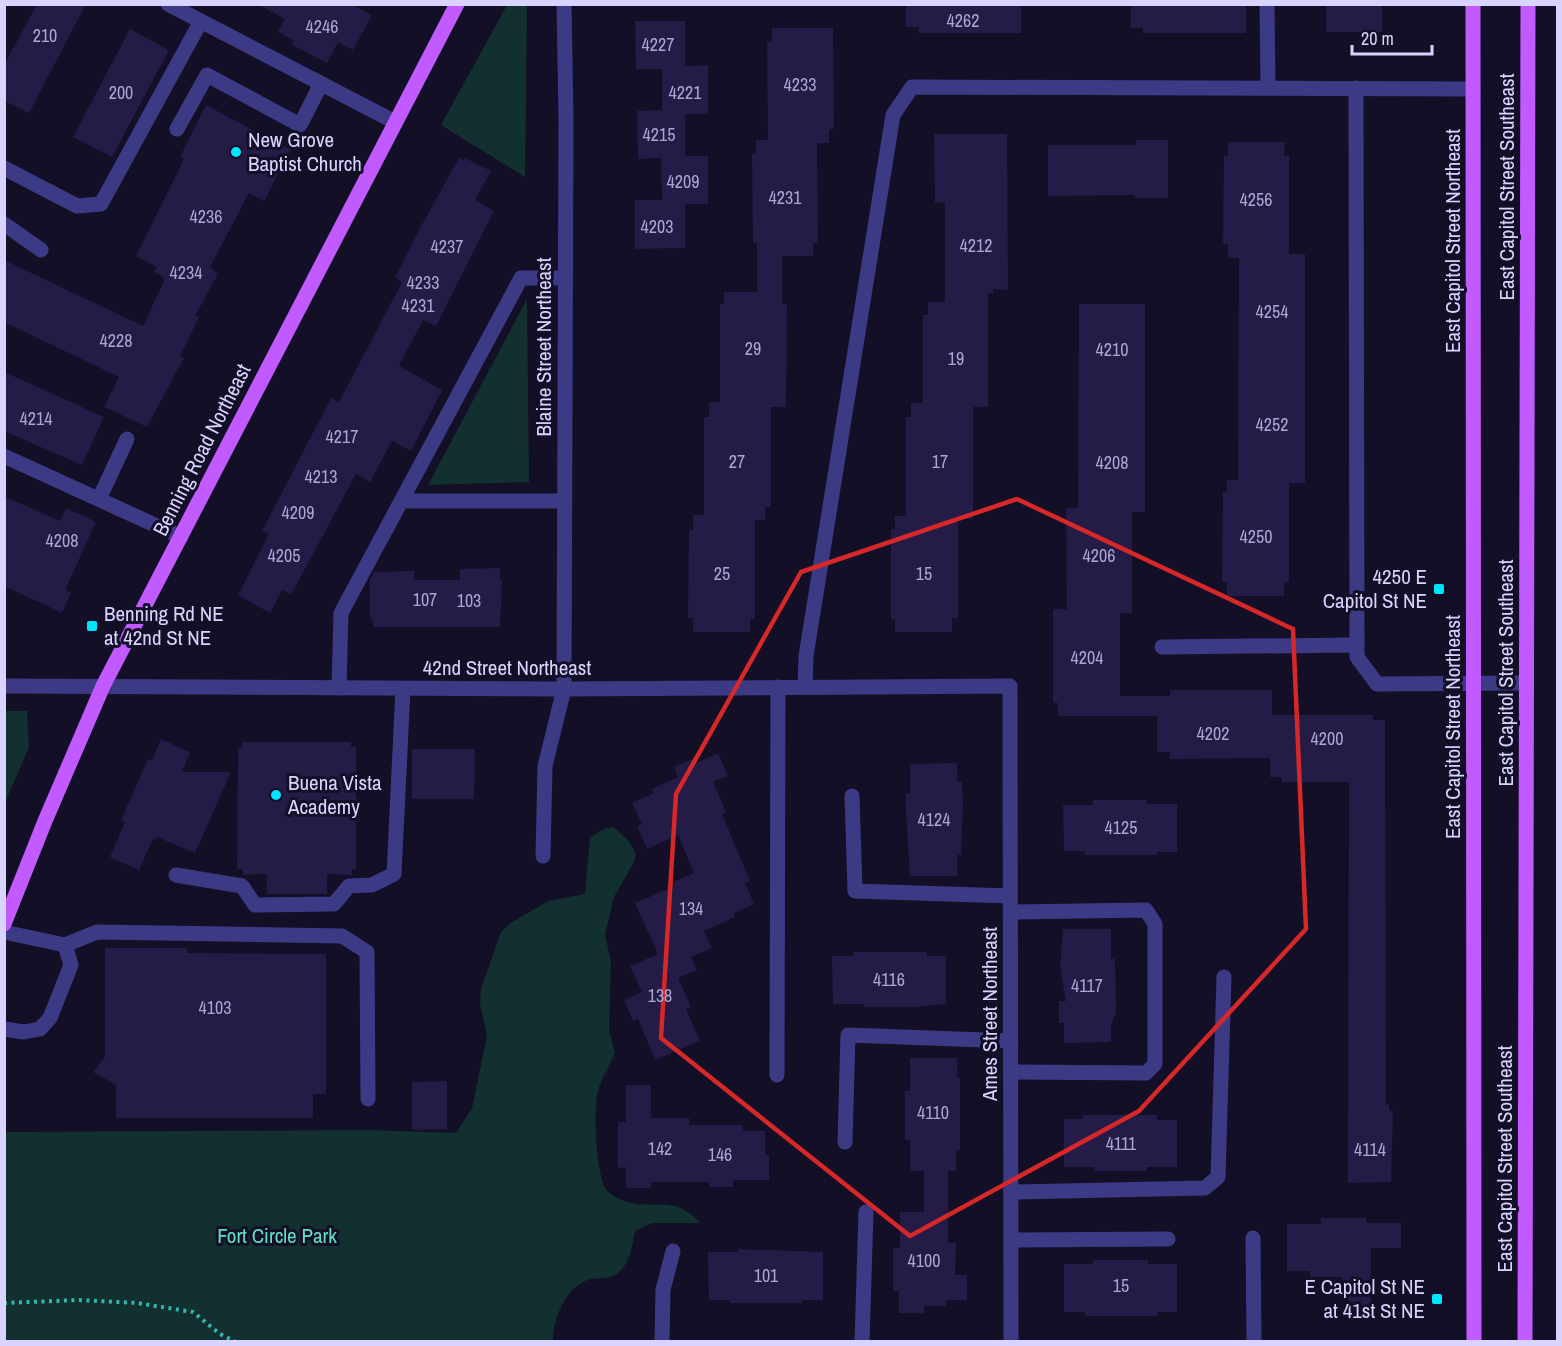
<svg xmlns="http://www.w3.org/2000/svg" width="1562" height="1346" font-family="'Archivo Narrow',sans-serif">
	<rect width="100%" height="100%" fill="#130f26"/>
	<g fill="#12302f">
		<polygon points="507,5 527,5 525,177 441,125"/>
		<polygon points="527,299 529,482 428,485"/>
		<polygon points="5,711 27,711 29,747 5,803"/>
		<path d="M 613,827 L 628,840 L 636,854 L 634,862 L 614,897 L 605,934 L 611,962 L 609,1029 L 615,1053 C 610,1065 601,1079 598,1091 C 593,1111 596,1169 605,1188 C 608,1193 618,1199 624,1201 C 654,1211 674,1193 700,1223 L 652,1223 L 635,1231 C 632,1247 630,1268 613,1276 C 604,1280 593,1277 585,1281 C 564,1290 553,1321 553,1341 L 5,1341 L 5,1132 L 370,1130 L 456,1133 L 472,1108 L 487,1036 L 480,1004 L 481,989 L 501,932 L 511,923 L 548,901 L 585,894 L 590,837 L 604,829 Z"/>
	</g>
	<g fill="#241b47">
		<polygon points="37,4 86,4 29,113 4,101 4,65"/>
		<polygon points="257,4 352,4 372,15 353,50 338,42 327,63 292,45 294,41 278,32 285,19"/>
		<polygon points="906,4 1021,4 1021,33 919,33 919,27 906,27"/>
		<polygon points="1131,4 1246,4 1246,33 1143,33 1143,28 1131,28"/>
		<rect x="1326" y="4" width="56" height="28"/>
		<polygon points="635,21 685,21 685,66 708,65 708,114 685,114 685,156 708,156 708,204 685,204 685,248 635,249 635,200 662,200 661,158 638,159 637,111 662,110 662,69 636,69"/>
		<polygon points="772,28 833,28 834,129 829,129 829,143 817,143 818,243 813,243 813,256 782,256 782,304 787,304 786,407 771,407 771,507 765,507 765,520 755,520 755,619 750,619 750,632 693,632 693,618 688,618 689,530 693,530 693,515 704,515 704,417 709,417 709,402 720,402 720,304 724,304 724,292 757,292 757,243 753,243 752,154 756,154 756,140 768,140 767,42 772,42"/>
		<polygon points="130,29 169,50 112,157 73,137"/>
		<polygon points="206,105 291,150 264,201 249,193 210,267 218,274 195,316 199,317 180,356 184,358 147,427 104,407 119,377 4,322 4,260 143,326 164,281 163,277 154,272 157,267 136,256 184,159 180,157"/>
		<polygon points="934,134 1007,134 1008,290 993,289 993,293 988,293 988,407 973,407 973,519 958,519 958,618 952,618 952,632 895,632 895,619 891,619 891,529 895,529 895,516 906,516 906,417 911,417 911,403 923,403 923,315 928,315 928,302 945,302 945,202 935,203"/>
		<polygon points="1136,140 1168,140 1168,198 1135,198 1135,195 1048,196 1048,145 1136,145"/>
		<polygon points="1228,142 1285,142 1284,156 1289,156 1289,254 1305,254 1305,483 1289,483 1289,582 1284,582 1284,596 1227,596 1227,582 1222,582 1223,492 1227,492 1227,480 1238,480 1239,258 1228,258 1228,244 1223,244 1224,156 1228,156"/>
		<polygon points="459,158 464,161 465,158 491,171 475,200 494,211 436,326 423,320 399,366 442,390 411,451 392,441 370,482 356,474 291,595 282,590 270,613 238,595 269,534 262,531 331,398 339,402 402,282 395,278 414,239"/>
		<polygon points="1079,304 1145,304 1145,512 1132,512 1132,613 1120,613 1120,696 1170,696 1170,690 1272,690 1272,715 1373,715 1373,720 1385,720 1386,1104 1389,1104 1389,1111 1393,1111 1391,1182 1348,1183 1349,782 1282,782 1282,777 1270,777 1270,758 1170,759 1170,752 1157,752 1157,716 1058,716 1058,703 1053,703 1053,609 1067,609 1066,508 1078,508"/>
		<polygon points="4,372 104,417 82,465 4,431"/>
		<polygon points="4,496 60,521 66,508 96,522 65,590 71,593 62,613 4,586"/>
		<polygon points="500,568 500,581 502,581 500,627 373,627 373,619 370,619 370,580 374,572 414,571 414,580 460,580 460,569"/>
		<polygon points="161,739 190,752 182,772 231,772 195,853 157,837 156,840 153,839 139,870 110,857 125,822 121,820 148,759 152,760"/>
		<polygon points="242,742 351,742 351,747 356,747 356,869 352,869 352,875 327,874 327,894 267,894 267,874 243,875 243,869 237,869 238,748 242,748"/>
		<polygon points="412,749 475,749 474,799 412,799"/>
		<polygon points="718,753 728,776 713,782 726,812 722,814 750,881 745,883 754,904 734,913 735,917 704,931 712,948 691,957 697,970 678,978 691,1007 686,1009 700,1041 655,1060 638,1019 633,1021 624,1000 642,992 630,966 658,954 635,903 668,889 666,885 694,873 678,835 647,849 637,826 642,824 632,803 654,793 652,789 678,777 674,767 695,758 697,763"/>
		<polygon points="957,763 957,782 962,782 963,803 961,855 957,855 957,876 910,876 906,810 906,793 910,793 910,764"/>
		<polygon points="1093,800 1147,800 1147,804 1177,804 1177,852 1157,852 1157,855 1085,855 1084,851 1064,851 1063,805 1093,805"/>
		<polygon points="1063,929 1111,929 1111,959 1115,959 1116,1013 1111,1025 1111,1042 1064,1043 1064,1023 1059,1023 1059,1001 1066,1001 1060,967"/>
		<polygon points="105,948 187,948 187,953 326,954 326,1094 313,1094 313,1118 116,1118 116,1085 93,1072 105,1057"/>
		<polygon points="853,952 927,952 927,956 946,956 946,1004 916,1007 864,1007 864,1004 833,1004 832,956 853,956"/>
		<polygon points="910,1058 957,1058 957,1078 960,1078 960,1150 956,1150 956,1171 948,1171 948,1243 956,1243 955,1275 967,1275 967,1300 946,1300 946,1306 924,1306 924,1313 899,1313 899,1291 893,1291 893,1248 900,1248 900,1212 924,1212 924,1171 910,1171 910,1140 905,1140 905,1091 910,1091"/>
		<polygon points="447,1081 447,1129 412,1130 412,1082"/>
		<polygon points="626,1085 651,1085 651,1118 689,1118 689,1125 743,1125 743,1131 765,1131 765,1155 769,1155 769,1180 733,1180 733,1187 709,1187 709,1182 651,1182 651,1188 626,1188 626,1167 618,1168 618,1122 626,1122"/>
		<polygon points="1083,1115 1157,1115 1157,1120 1177,1120 1177,1167 1147,1167 1147,1171 1094,1171 1094,1167 1064,1167 1064,1119 1083,1119"/>
		<polygon points="1321,1218 1366,1218 1366,1223 1401,1223 1401,1248 1371,1248 1371,1312 1347,1313 1347,1288 1342,1288 1342,1277 1310,1277 1310,1271 1287,1271 1287,1224 1321,1224"/>
		<polygon points="738,1249 823,1252 823,1300 802,1300 802,1303 730,1303 730,1300 709,1300 708,1252 738,1252"/>
		<polygon points="1093,1260 1148,1260 1148,1264 1177,1264 1177,1312 1157,1312 1157,1316 1085,1316 1085,1312 1064,1312 1064,1264 1093,1264"/>
	</g>
	<g fill="none" stroke-linecap="round" stroke-linejoin="round">
		<polyline stroke="#2fb8b0" stroke-width="4" stroke-dasharray="3 4.5" stroke-linecap="butt" points="4,1303 79,1300 137,1303 193,1312 220,1334 236,1342"/>
		<g stroke="#3d3a85" stroke-width="15">
			<polyline points="168,4 395,122"/>
			<polyline points="1267,4 1268,87"/>
			<polyline points="1356,88 1357,657 1377,684 1526,683"/>
			<polyline points="177,129 207,75 300,125 321,84"/>
			<polyline points="4,168 77,206 101,204 201,21"/>
			<polyline points="4,224 41,250"/>
			<polyline points="4,456 181,537"/>
			<polyline points="99,499 127,439"/>
			<polyline points="401,501 564,501"/>
			<polyline points="1162,647 1357,645"/>
			<polyline points="4,686 564,689 1010,686 1011,1342"/>
			<polyline points="805,687 806,656 893,115 912,87 1473,89"/>
			<polyline points="339,688 341,613 521,278 565,278"/>
			<polyline points="852,796 855,891 1010,896"/>
			<polyline points="543,856 545,766 564,689 566,120 564,4"/>
			<polyline points="176,875 242,886 255,905 334,904 349,886 372,885 394,874 403,689"/>
			<polyline points="1010,912 1146,910 1155,924 1155,1064 1146,1073 1011,1072"/>
			<polyline points="4,932 65,945 97,932 342,936 367,952 368,1099"/>
			<polyline points="4,1029 24,1032 40,1029 50,1018 71,965 65,945"/>
			<polyline points="777,1075 778,687"/>
			<polyline points="845,1142 848,1035 1011,1041"/>
			<polyline points="1011,1192 1205,1188 1218,1177 1224,977"/>
			<polyline points="1253,1238 1254,1342"/>
			<polyline points="1011,1240 1168,1239"/>
			<polyline points="662,1342 663,1290 673,1251"/>
			<polyline points="862,1342 866,1212"/>
		</g>
		<g stroke="#c25bff" stroke-width="15">
			<polyline points="1473,4 1474,1342"/>
			<polyline points="4,924 45,821 103,686 457,4"/>
			<polyline points="1525,1342 1528,4"/>
		</g>
	</g>
	<path fill="none" stroke="#d62828" stroke-width="4.5" stroke-linejoin="round" d="M 1017,499 L 1293,629 L 1306,929 L 1139,1111 L 910,1236 L 661,1038 L 676,794 L 801,572 Z"/>
	<g fill="#00e5ff" stroke="#130f26" stroke-width="2">
		<circle cx="236" cy="152" r="6"/>
		<rect x="1433" y="583" width="12" height="12" rx="3"/>
		<rect x="86" y="620" width="12" height="12" rx="3"/>
		<circle cx="276" cy="795" r="6"/>
		<rect x="1431" y="1293" width="12" height="12" rx="3"/>
	</g>
	<g text-anchor="middle" stroke-width="6" stroke-linejoin="round" paint-order="stroke">
		<g font-size="18" fill="#aca6d1">
			<text x="963" y="27">4262</text>
			<text x="322" y="33">4246</text>
			<text x="45" y="42">210</text>
			<text x="658" y="51">4227</text>
			<text x="800" y="91">4233</text>
			<text x="121" y="99">200</text>
			<text x="685" y="99">4221</text>
			<text x="659" y="141">4215</text>
			<text x="683" y="188">4209</text>
			<text x="785" y="204">4231</text>
			<text x="1256" y="206">4256</text>
			<text x="206" y="223">4236</text>
			<text x="657" y="233">4203</text>
			<text x="976" y="252">4212</text>
			<text x="447" y="253">4237</text>
			<text x="186" y="279">4234</text>
			<text x="423" y="289">4233</text>
			<text x="418" y="312">4231</text>
			<text x="1272" y="318">4254</text>
			<text x="116" y="347">4228</text>
			<text x="753" y="355">29</text>
			<text x="1112" y="356">4210</text>
			<text x="956" y="365">19</text>
			<text x="36" y="425">4214</text>
			<text x="1272" y="431">4252</text>
			<text x="342" y="443">4217</text>
			<text x="737" y="468">27</text>
			<text x="940" y="468">17</text>
			<text x="1112" y="469">4208</text>
			<text x="321" y="483">4213</text>
			<text x="298" y="519">4209</text>
			<text x="1256" y="543">4250</text>
			<text x="62" y="547">4208</text>
			<text x="284" y="562">4205</text>
			<text x="1099" y="562">4206</text>
			<text x="722" y="580">25</text>
			<text x="924" y="580">15</text>
			<text x="425" y="606">107</text>
			<text x="469" y="607">103</text>
			<text x="1087" y="664">4204</text>
			<text x="1213" y="740">4202</text>
			<text x="1327" y="745">4200</text>
			<text x="934" y="826">4124</text>
			<text x="1121" y="834">4125</text>
			<text x="691" y="915">134</text>
			<text x="889" y="986">4116</text>
			<text x="1087" y="992">4117</text>
			<text x="660" y="1002">138</text>
			<text x="215" y="1014">4103</text>
			<text x="933" y="1119">4110</text>
			<text x="1121" y="1150">4111</text>
			<text x="660" y="1155">142</text>
			<text x="1370" y="1156">4114</text>
			<text x="720" y="1161">146</text>
			<text x="924" y="1267">4100</text>
			<text x="766" y="1282">101</text>
			<text x="1121" y="1292">15</text>
		</g>
		<g font-size="21" fill="#d9d4ff" stroke="#130f26" text-anchor="start">
			<text x="248" y="147">New Grove<tspan x="248" dy="24">Baptist Church</tspan></text>
			<text x="1427" y="584" text-anchor="end">4250 E<tspan x="1427" dy="24">Capitol St NE</tspan></text>
			<text x="104" y="621">Benning Rd NE<tspan x="104" dy="24">at 42nd St NE</tspan></text>
			<text x="288" y="790">Buena Vista<tspan x="288" dy="24">Academy</tspan></text>
			<text x="1425" y="1294" text-anchor="end">E Capitol St NE<tspan x="1425" dy="24">at 41st St NE</tspan></text>
		</g>
		<g font-size="21" fill="#d9d4ff" stroke="#130f26">
			<text transform="translate(1507 187) rotate(-90)" y="7">East Capitol Street Southeast</text>
			<text transform="translate(1453 241) rotate(-90)" y="7">East Capitol Street Northeast</text>
			<text transform="translate(544 347) rotate(-90)" y="7">Blaine Street Northeast</text>
			<text transform="translate(202 450) rotate(-63)" y="7">Benning Road Northeast</text>
			<text x="507" y="675">42nd Street Northeast</text>
			<text transform="translate(1506 673) rotate(-90)" y="7">East Capitol Street Southeast</text>
			<text transform="translate(1453 727) rotate(-90)" y="7">East Capitol Street Northeast</text>
			<text transform="translate(990 1014) rotate(-90)" y="7">Ames Street Northeast</text>
			<text transform="translate(1505 1159) rotate(-90)" y="7">East Capitol Street Southeast</text>
		</g>
		<g font-size="21" fill="#5fe0c0" stroke="#130f26">
			<text x="277" y="1243">Fort Circle Park</text>
		</g>
	</g>
	<rect width="1562" height="1346" fill="none" stroke="#d9d4ff" stroke-width="12"/>
	<path d="M1352 45v9h80v-9" fill="none" stroke="#d9d4ff" stroke-width="3"/>
	<text x="1361" y="45" font-size="18" fill="#d9d4ff" stroke="#130f26" stroke-width="4.5" paint-order="stroke">20 m</text>
</svg>
